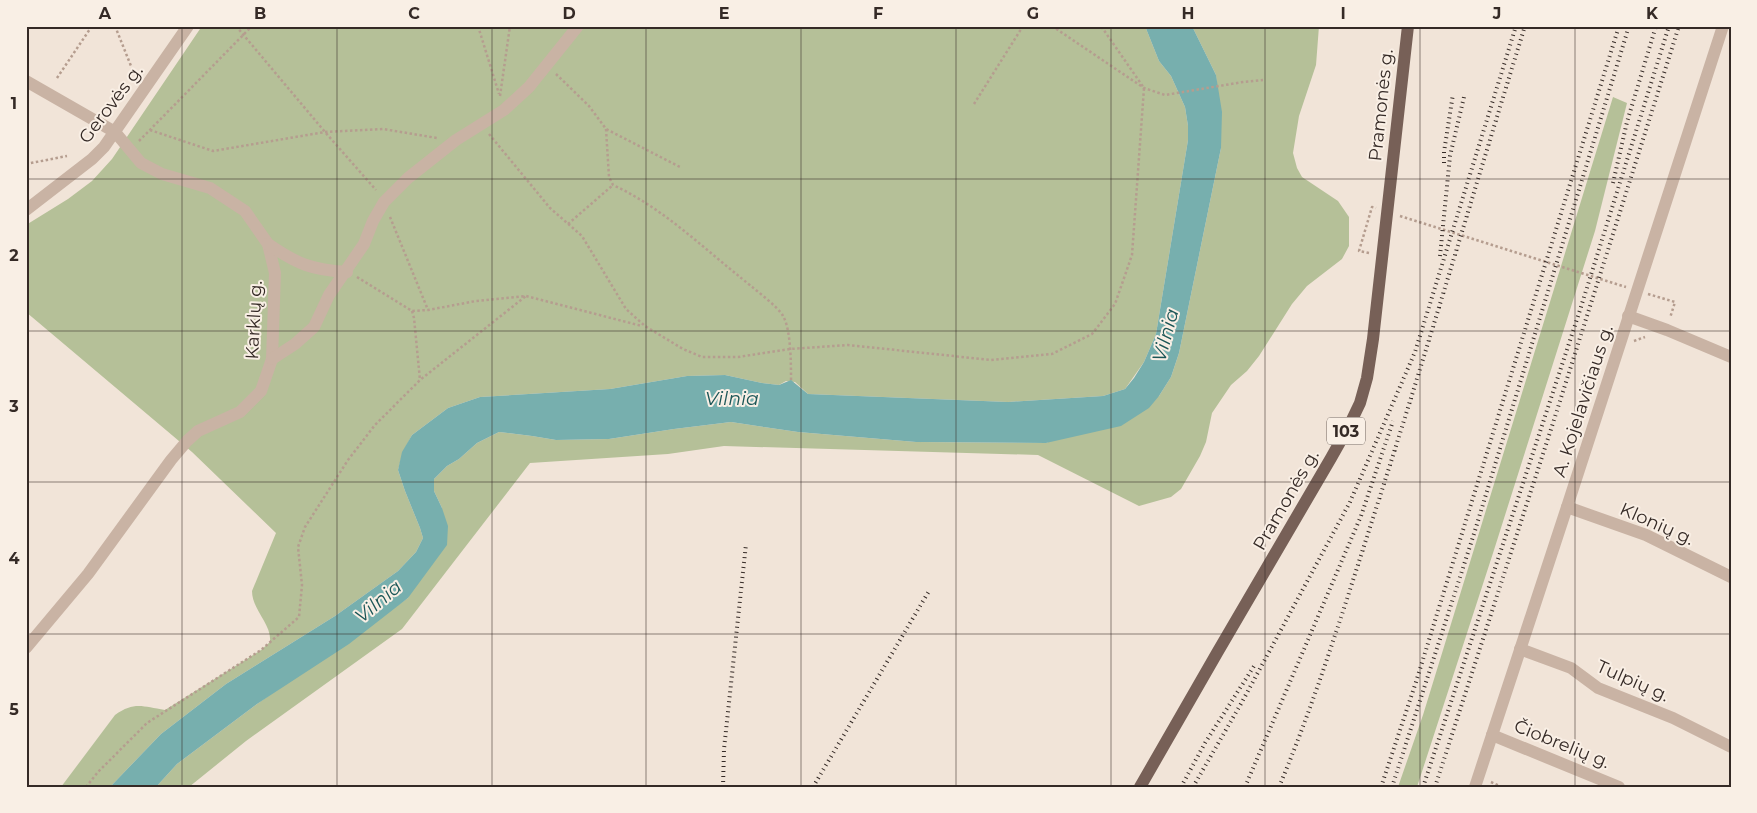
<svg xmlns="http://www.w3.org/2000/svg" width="1757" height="813" font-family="Montserrat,sans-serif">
	<rect width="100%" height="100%" fill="#f1e4d8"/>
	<g fill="#b5c098">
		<path d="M 202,26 L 1145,26 L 1159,61 L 1171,76 L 1185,107 L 1188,126 L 1188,140 L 1156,334 L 1144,362 L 1125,389 L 1103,396 L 1008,402 L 808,394 L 795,382 L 786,381 L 779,385 L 762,383 L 725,375 L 687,376 L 610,389 L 480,397 L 448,408 L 412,435 L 403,452 L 398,470 L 405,491 L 420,528 L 423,538 L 416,552 L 398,571 L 335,616 L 226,684 L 161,734 L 110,787 L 61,787 L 115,715 C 135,701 143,707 165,710 L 261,650 L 270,642 C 272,624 252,610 252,591 L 276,533 L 192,452 L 26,312 L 26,225 L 68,199 L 92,181 L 112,159 Z"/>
		<polygon points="1192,26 1319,26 1316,65 1299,116 1293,153 1297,168 1302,177 1338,201 1349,217 1349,246 1342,259 1307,286 1292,304 1259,356 1247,371 1231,385 1212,413 1206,442 1200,456 1181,489 1171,497 1139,506 1038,455 724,446 668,454 530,463 402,629 246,741 189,787 156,787 177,764 257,704 408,598 442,508 434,491 434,479 447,466 459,459 477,443 499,432 532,436 556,440 609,439 674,429 731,422 798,432 916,442 1046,443 1159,396 1171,377 1179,353 1221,148 1216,75"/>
		<polygon points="1613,97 1627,103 1595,231 1494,550 1417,787 1398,787 1423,715"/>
	</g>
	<polygon fill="#77afae" points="1145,26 1192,26 1216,75 1222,112 1221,148 1179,353 1171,377 1159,396 1149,408 1121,426 1046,443 916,442 798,432 731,422 674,429 609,439 556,440 532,436 499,432 477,443 459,459 447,466 434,479 434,491 442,508 448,526 447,545 408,598 349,644 257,704 177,764 156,787 110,787 161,734 226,684 335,616 398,571 416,552 423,538 420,528 405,491 398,470 402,452 412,435 448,408 480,397 610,389 687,376 725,375 762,383 779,385 791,380 808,394 1008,402 1103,396 1125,389 1134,378 1144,362 1156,334 1188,140 1188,126 1185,107 1171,76 1159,61"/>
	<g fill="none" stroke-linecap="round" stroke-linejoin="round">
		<g stroke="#b59d8f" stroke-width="2.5" stroke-dasharray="2.5 2.5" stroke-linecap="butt">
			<polyline points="115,26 131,66"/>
			<polyline points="236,26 325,132 376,190"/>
			<polyline points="478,26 499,94"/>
			<polyline points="1052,26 1144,88 1165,95 1243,82 1263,80"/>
			<polyline points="556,74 589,106 606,129 680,167"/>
			<polyline points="57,78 92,26"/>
			<polyline points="500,96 510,26"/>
			<polyline points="974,104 1023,26"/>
			<path d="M 606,129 L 609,177 L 613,185 C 661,207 700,245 740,277 C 749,285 779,307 783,316 C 791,329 791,364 791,380"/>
			<polyline points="150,130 213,151 325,132 383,129 437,138"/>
			<polyline points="489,134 550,208 582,236 626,309 645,326 683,349 702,357 738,357 790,349 848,345 991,360 1052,354 1092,334 1115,304 1132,255 1144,88 1101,26"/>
			<polyline points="139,141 252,26"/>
			<polyline points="26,164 67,156"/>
			<polyline points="1400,216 1626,287"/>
			<polyline points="390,217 428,310"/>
			<polyline points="568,224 613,185"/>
			<polyline points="1369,253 1359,251 1372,207 1376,208"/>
			<polyline points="357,277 412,311 428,310 476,301 526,296 642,326"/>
			<polyline points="1648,294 1675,302 1670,318"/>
			<polyline points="412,311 414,318 420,380"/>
			<polyline points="1634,341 1645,337"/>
			<polyline points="1491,782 1502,787"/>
			<polyline points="86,787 98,772 147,723 261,650 299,617 302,585 298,547 305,527 348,460 375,425 420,380 526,296"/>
		</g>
		<g stroke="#c9b3a4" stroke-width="12">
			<polyline points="26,81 115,132 141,163 162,174 210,188 245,211 268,244 275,273 272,359 261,391 240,412 198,431 187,441 171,460 88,574 26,648"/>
			<polyline points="26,210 92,159 104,147 188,26"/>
			<path d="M 268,244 C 297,264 312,270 347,272"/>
			<polyline points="1628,316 1667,330 1731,357"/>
			<polyline points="272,359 295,344 314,327 329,295 364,244 373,221 384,202 408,178 456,140 504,110 529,87 578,26"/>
			<polyline points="1567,507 1646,535 1731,577"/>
			<polyline points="1520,649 1571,668 1598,688 1673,718 1731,747"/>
			<polyline points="1492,735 1619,787"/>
			<polyline points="1475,787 1567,507 1723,26"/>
		</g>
		<polyline stroke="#776057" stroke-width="12" points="1140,787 1217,653 1331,458 1349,426 1360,403 1367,378 1373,339 1408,26"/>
		<g stroke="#352a26" stroke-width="4" stroke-dasharray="1 4" stroke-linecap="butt">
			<polyline points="1444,163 1444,152 1453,94"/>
			<polyline points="1613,183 1627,122 1656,26"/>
			<polyline points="1440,256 1450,156 1464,97"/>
			<polyline points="723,787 724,749 746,544"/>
			<polyline points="813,787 929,591"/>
			<polyline points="1181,787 1205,743 1256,663"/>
			<polyline points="1193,787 1242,702 1350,502 1415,352 1516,26"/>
			<polyline points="1245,787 1361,516 1393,421"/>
			<path d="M 1279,787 C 1316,699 1344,608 1373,518 C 1426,354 1474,190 1525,26"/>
			<polyline points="1381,787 1416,682 1619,26"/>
			<polyline points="1392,787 1473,537 1629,26"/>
			<polyline points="1423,787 1580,310 1669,26"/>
			<polyline points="1435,787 1553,423 1679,26"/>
		</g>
	</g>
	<path fill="none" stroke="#352a26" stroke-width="1" stroke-opacity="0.55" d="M 182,26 L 182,787M 337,26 L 337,787M 492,26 L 492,787M 646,26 L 646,787M 801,26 L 801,787M 956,26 L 956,787M 1111,26 L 1111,787M 1265,26 L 1265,787M 1420,26 L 1420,787M 1575,26 L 1575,787M 26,179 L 1731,179M 26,331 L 1731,331M 26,482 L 1731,482M 26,634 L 1731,634"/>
	<g text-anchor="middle" stroke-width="4" stroke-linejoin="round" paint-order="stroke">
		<rect fill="#f9efe5" stroke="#70655f" stroke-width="1" x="1327" y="417.5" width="38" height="27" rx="4"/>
		<g font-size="16" font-weight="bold" fill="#352a26">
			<text x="1346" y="437">103</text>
		</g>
		<g font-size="18" fill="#352a26" stroke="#f9efe5">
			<text transform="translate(111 104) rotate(-53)" y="6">Gerovės g.</text>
			<text transform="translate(1381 105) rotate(-84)" y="6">Pramonės g.</text>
			<text transform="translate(254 320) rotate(-87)" y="6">Karklų g.</text>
			<text transform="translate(1583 401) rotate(-72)" y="6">A. Kojelavičiaus g.</text>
			<text transform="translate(1286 500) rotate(-60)" y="6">Pramonės g.</text>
			<text transform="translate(1657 524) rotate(24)" y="6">Klonių g.</text>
			<text transform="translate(1633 681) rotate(24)" y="6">Tulpių g.</text>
			<text transform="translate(1562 744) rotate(22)" y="6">Čiobrelių g.</text>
		</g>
		<g font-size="19" font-style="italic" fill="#1b5657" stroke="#f9efe5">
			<text transform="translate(1165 335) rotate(-75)" y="7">Vilnia</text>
			<text x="732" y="405">Vilnia</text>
			<text transform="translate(378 601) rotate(-40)" y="7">Vilnia</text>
		</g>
	</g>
	<rect width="1757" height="813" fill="none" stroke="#f9efe5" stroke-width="55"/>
	<rect x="28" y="28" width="1702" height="758" fill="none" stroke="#352a26" stroke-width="2"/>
	<g font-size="16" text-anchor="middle" font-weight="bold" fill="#352a26">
		<text x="105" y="19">A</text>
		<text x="260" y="19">B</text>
		<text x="414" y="19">C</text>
		<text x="569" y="19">D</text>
		<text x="724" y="19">E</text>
		<text x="878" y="19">F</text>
		<text x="1033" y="19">G</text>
		<text x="1188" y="19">H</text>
		<text x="1343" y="19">I</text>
		<text x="1497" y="19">J</text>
		<text x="1652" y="19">K</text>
		<text x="14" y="109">1</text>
		<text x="14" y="261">2</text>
		<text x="14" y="412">3</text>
		<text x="14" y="564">4</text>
		<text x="14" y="715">5</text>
	</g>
</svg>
